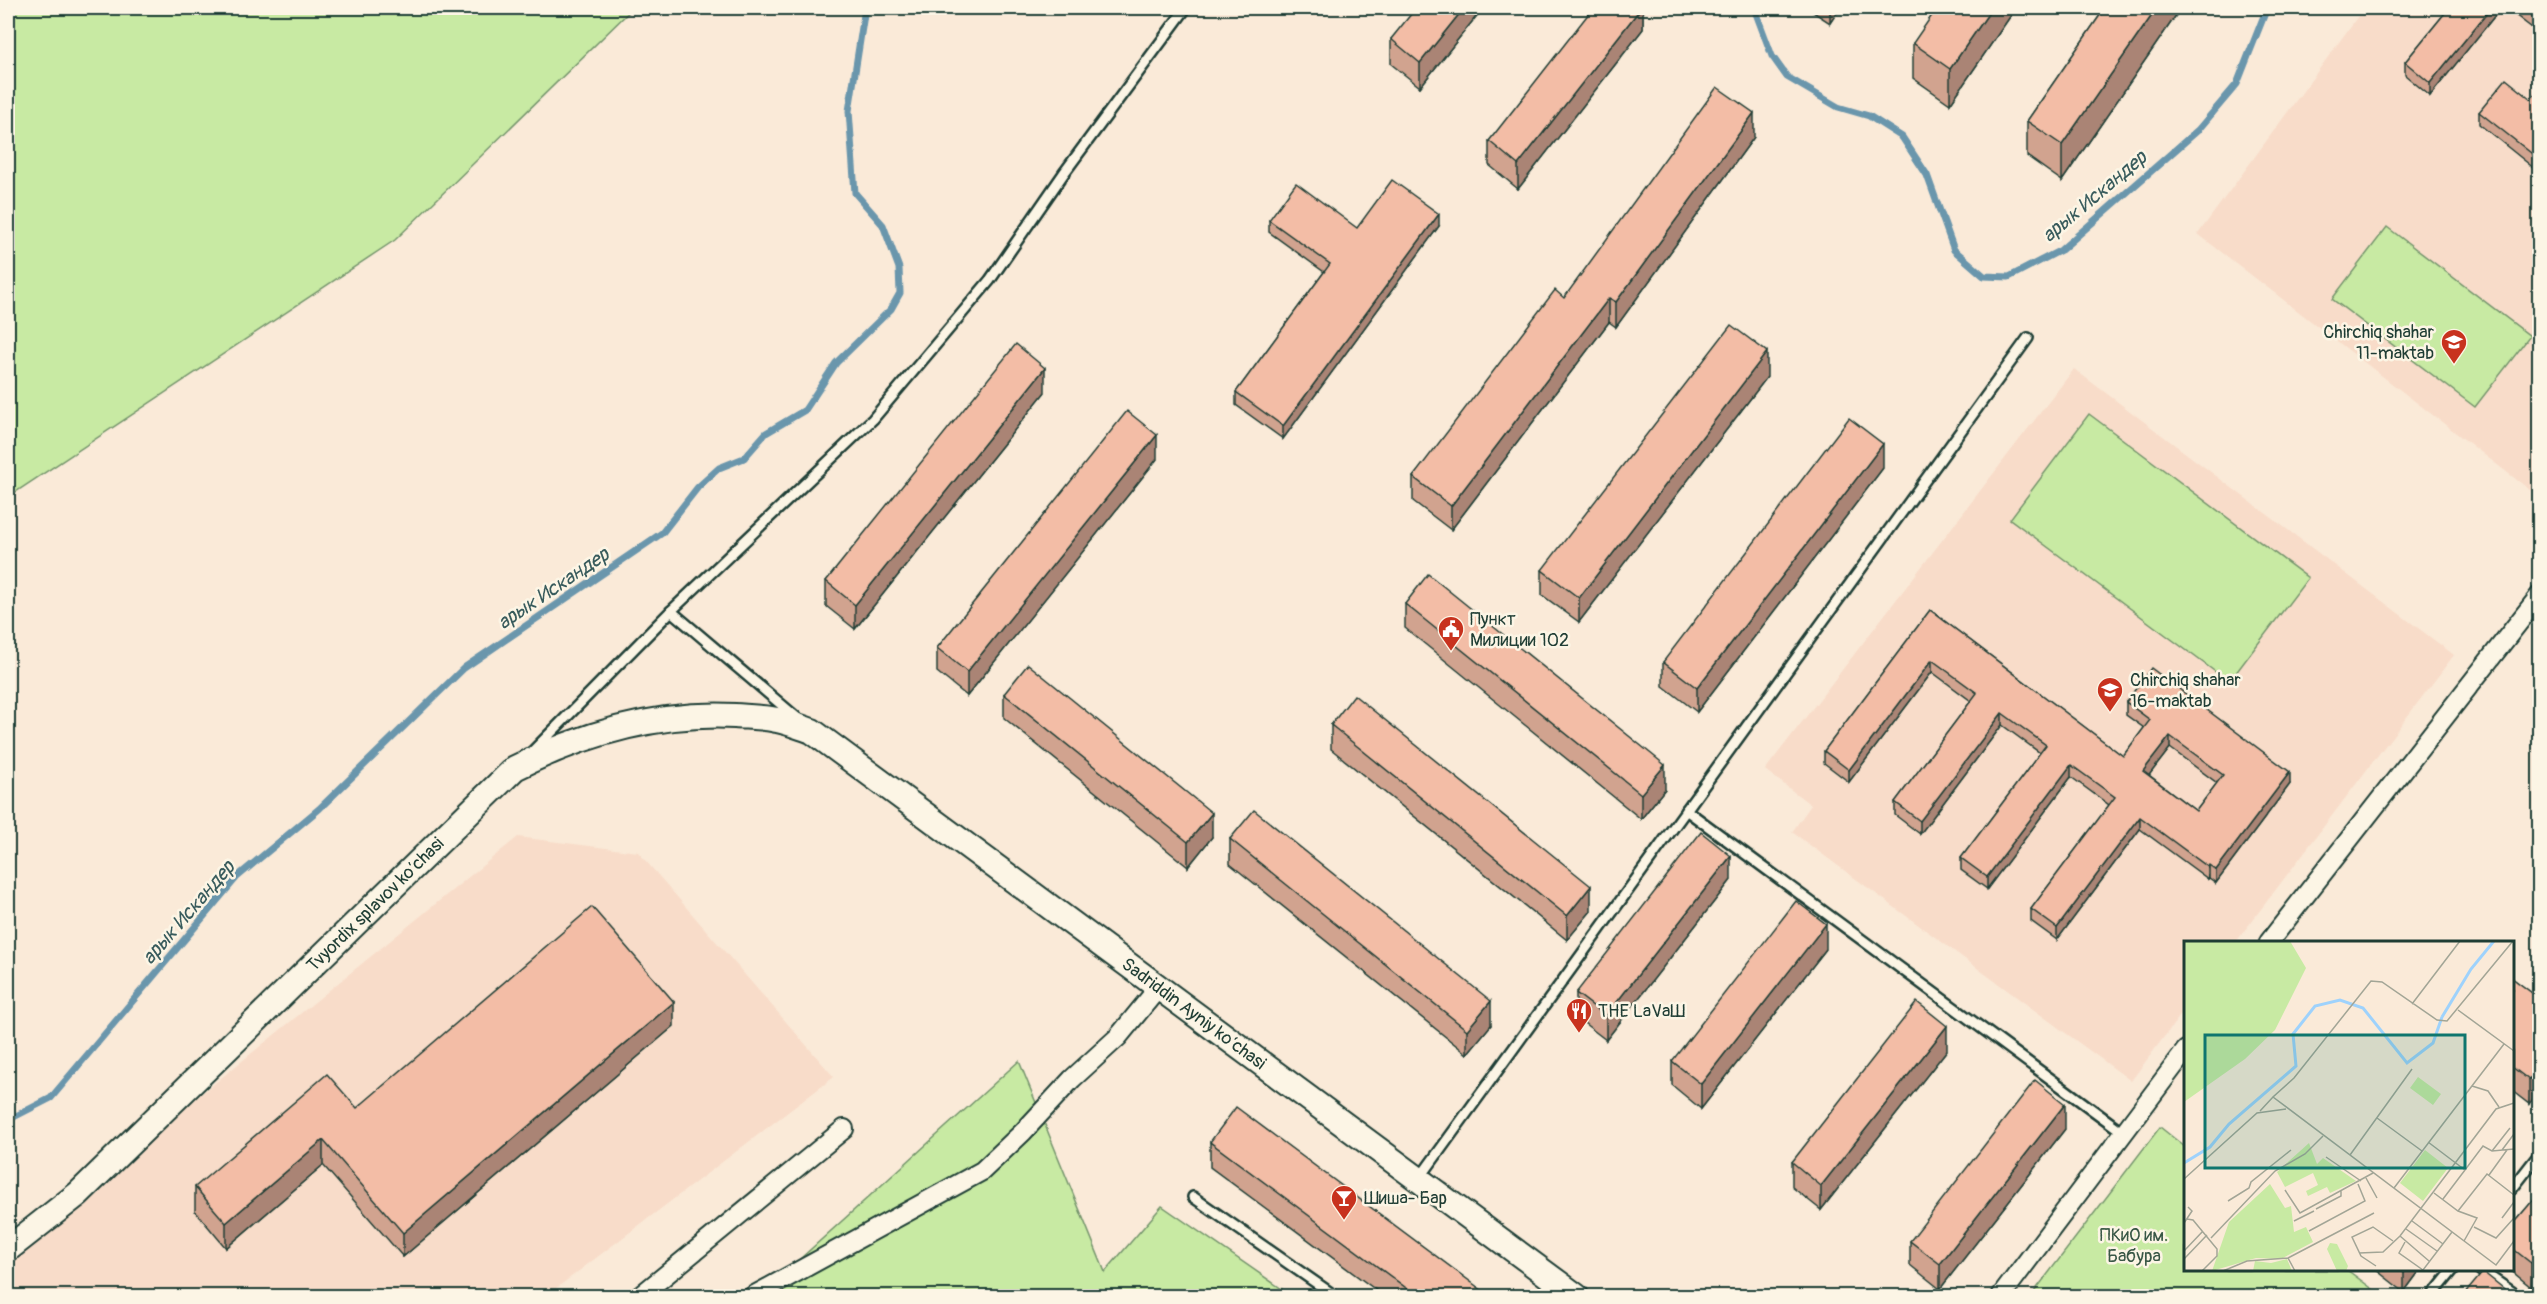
<svg xmlns="http://www.w3.org/2000/svg" width="2547" height="1304" font-family="Pangolin,sans-serif">
	<rect width="100%" height="100%" fill="#faead8"/>
	<filter id="ink" filterUnits="userSpaceOnUse"><feTurbulence type="fractalNoise" baseFrequency=".0167" numOctaves="2"/><feDisplacementMap in="SourceGraphic" scale="12" xChannelSelector="R" yChannelSelector="G"/><feConvolveMatrix kernelMatrix="1 2 1 2 8 2 1 2 1" color-interpolation-filters="sRGB"/></filter>
	<g filter="url(#ink)">
		<g fill="#f8dcc9">
			<polygon points="2364,8 2539,8 2539,497 2198,234"/>
			<polygon points="2074,369 2454,655 2236,942 2186,942 2185,1009 2131,1081 1792,832 1811,805 1765,770"/>
			<polygon points="518,837 638,852 834,1077 546,1296 8,1296 8,1251"/>
		</g>
		<g fill="#c8eaa3" stroke="#74946c" stroke-width="1.5">
			<polygon points="8,8 633,8 395,240 8,497"/>
			<polygon points="2387,227 2530,336 2475,407 2332,299"/>
			<polygon points="2089,414 2308,578 2229,682 2010,519"/>
			<polygon points="1019,1061 1105,1272 1162,1206 1292,1296 759,1296"/>
			<polygon points="2160,1127 2185,1147 2186,1270 2347,1270 2382,1296 2031,1296"/>
		</g>
		<g fill="none" stroke-linecap="round" stroke-linejoin="round">
			<g stroke="#6b96ac" stroke-width="7">
				<polyline points="1754,8 1772,56 1787,77 1838,107 1869,116 1902,137 1927,175 1954,250 1984,276 2009,277 2061,250 2198,130 2237,84 2267,8"/>
				<polyline points="8,1120 51,1098 237,877 319,809 464,668 662,533 698,487 719,468 744,458 766,433 805,410 836,363 891,309 900,293 899,268 883,225 855,193 849,111 865,8"/>
			</g>
			<g stroke="#1f3d34" stroke-width="14">
				<g id="service">
					<polyline points="796,717 671,611 873,419 990,280 1064,173 1186,8"/>
					<polyline points="532,752 671,611"/>
					<polyline points="1686,810 2124,1133"/>
					<polyline points="1419,1179 2028,338"/>
					<polyline points="2512,1189 2540,1153"/>
					<polyline points="1193,1197 1335,1296"/>
					<polyline points="2480,1270 2518,1296"/>
					<polyline points="2432,1296 2453,1270"/>
				</g>
			</g>
			<g stroke="#1f3d34" stroke-width="22">
				<g id="minor">
					<polyline points="2269,942 2540,595"/>
					<polyline points="640,1296 844,1129"/>
					<polyline points="753,1296 982,1171 1023,1132 1072,1079 1118,1037 1159,987"/>
					<polyline points="2001,1296 2186,1050"/>
				</g>
			</g>
			<g stroke="#1f3d34" stroke-width="28">
				<g id="tertiary">
					<path id="s1" d="M 8,1249 L 78,1194 L 515,768 C 585,733 657,712 735,716 C 749,717 764,717 777,720 C 788,722 800,727 812,731 L 1576,1296"/>
				</g>
			</g>
			<use href="#service" stroke="#fcf5e5" stroke-width="9"/>
			<use href="#minor" stroke="#fcf5e5" stroke-width="18"/>
			<use href="#tertiary" stroke="#fcf5e5" stroke-width="24"/>
		</g>
		<g fill="#d1a38f" stroke="#1f3d34" stroke-width="1.5" fill-rule="evenodd">
			<polygon points="1483,8 1420,87 1391,64 1391,39"/>
			<polygon points="1643,8 1643,29 1518,189 1489,165 1489,141"/>
			<polygon points="1807,8 1840,8 1830,23"/>
			<polygon points="2016,8 1950,104 1913,78 1913,43"/>
			<polygon points="2105,8 2181,8 2062,181 2027,156 2027,121"/>
			<polygon points="2449,8 2501,8 2430,96 2405,75 2405,62"/>
			<polygon points="2506,8 2540,8 2540,34"/>
			<polygon points="2540,88 2540,173 2479,124 2479,112 2531,99"/>
			<polygon points="1754,137 1616,327 1609,322 1451,530 1413,501 1413,477 1564,298"/>
			<polygon points="1269,220 1357,228 1439,226 1283,439 1236,405 1236,392 1324,272 1269,232"/>
			<polygon points="1767,377 1579,622 1542,595 1542,570"/>
			<polygon points="1045,392 855,629 826,606 826,581"/>
			<polygon points="1157,459 967,696 937,672 937,648"/>
			<polygon points="1883,468 1697,712 1663,686 1663,662"/>
			<polygon points="1405,604 1665,789 1641,819 1405,628"/>
			<path d="M 1930,610 L 2123,756 L 2144,728 L 2126,715 L 2126,702 L 2290,784 L 2216,883 L 2209,878 L 2208,879 L 2140,829 L 2057,940 L 2031,921 L 2031,909 L 2109,805 L 2071,777 L 1987,889 L 1961,870 L 1961,858 L 2040,753 L 2002,725 L 1920,834 L 1895,815 L 1895,802 L 1971,701 L 1932,672 L 1849,782 L 1824,763 L 1824,751 ZM 2170,748 L 2217,783 L 2196,811 L 2149,775 Z"/>
			<polygon points="1004,694 1212,837 1188,867 1004,718"/>
			<polygon points="1331,725 1591,911 1567,940 1331,749"/>
			<polygon points="1230,839 1491,1025 1467,1054 1230,864"/>
			<polygon points="1731,880 1606,1040 1576,1017 1576,993"/>
			<polygon points="1826,949 1701,1109 1672,1085 1672,1061"/>
			<polygon points="2512,978 2540,999 2529,1104 2512,1091"/>
			<polygon points="674,1026 403,1257 323,1165 226,1248 195,1211 195,1187 357,1108"/>
			<polygon points="1947,1050 1821,1210 1792,1187 1792,1162"/>
			<polygon points="2065,1129 1940,1289 1910,1265 1910,1241"/>
			<polygon points="1210,1142 1487,1296 1384,1296 1210,1167"/>
			<polygon points="2540,1192 2531,1287 2509,1269 2512,1269 2512,1225"/>
			<polygon points="2375,1269 2421,1269 2404,1292"/>
		</g>
		<g fill="#aa8474" stroke="#1f3d34" stroke-width="1.5">
			<polygon points="1464,8 1483,8 1420,87 1420,63"/>
			<polygon points="1641,8 1643,8 1643,29 1518,189 1518,165"/>
			<polygon points="1830,8 1840,8 1830,23"/>
			<polygon points="1992,8 2016,8 1950,104 1950,69"/>
			<polygon points="2157,8 2181,8 2062,181 2062,145"/>
			<polygon points="2491,8 2501,8 2430,96 2430,83"/>
			<polygon points="1754,113 1754,137 1616,327 1616,302"/>
			<polygon points="1439,214 1439,226 1283,439 1283,426"/>
			<polygon points="1609,298 1609,322 1451,530 1451,506"/>
			<polygon points="1767,352 1767,377 1579,622 1579,598"/>
			<polygon points="1045,368 1045,392 855,629 855,605"/>
			<polygon points="1157,435 1157,459 967,696 967,672"/>
			<polygon points="1883,444 1883,468 1697,712 1697,688"/>
			<polygon points="1932,660 1932,672 1849,782 1849,770"/>
			<polygon points="2002,713 2002,725 1920,834 1920,821"/>
			<polygon points="2170,736 2170,748 2143,783 2143,771"/>
			<polygon points="1665,765 1665,789 1641,819 1641,794"/>
			<polygon points="2071,765 2071,777 1987,889 1987,877"/>
			<polygon points="2290,772 2290,784 2216,883 2216,870"/>
			<polygon points="1212,813 1212,837 1188,867 1188,842"/>
			<polygon points="2140,817 2140,829 2057,940 2057,928"/>
			<polygon points="1731,856 1731,880 1606,1040 1606,1016"/>
			<polygon points="2209,865 2209,878 2208,879 2208,867"/>
			<polygon points="1591,886 1591,911 1567,940 1567,916"/>
			<polygon points="1826,924 1826,949 1701,1109 1701,1084"/>
			<polygon points="1491,1001 1491,1025 1467,1054 1467,1030"/>
			<polygon points="674,1002 674,1026 403,1257 403,1233"/>
			<polygon points="1947,1026 1947,1050 1821,1210 1821,1186"/>
			<polygon points="2540,1067 2540,1091 2529,1104 2529,1080"/>
			<polygon points="2065,1104 2065,1129 1940,1289 1940,1264"/>
			<polygon points="323,1140 323,1165 226,1248 226,1223"/>
			<polygon points="2540,1252 2540,1277 2531,1287 2531,1263"/>
			<polygon points="2407,1269 2421,1269 2404,1292 2404,1273"/>
		</g>
		<g fill="#f3bda6" stroke="#1f3d34" stroke-width="1.5" fill-rule="evenodd">
			<polygon points="1416,8 1464,8 1420,63 1391,39"/>
			<polygon points="1593,8 1641,8 1518,165 1489,141"/>
			<polygon points="1937,8 1992,8 1950,69 1913,43"/>
			<polygon points="2105,8 2157,8 2062,145 2027,121"/>
			<polygon points="2449,8 2491,8 2430,83 2405,62"/>
			<polygon points="2522,8 2540,8 2540,21"/>
			<polygon points="2506,79 2531,99 2540,88 2540,160 2479,112"/>
			<polygon points="1717,87 1754,113 1616,302 1609,298 1451,506 1413,477 1555,290 1564,298"/>
			<polygon points="1392,180 1439,214 1283,426 1236,392 1330,264 1269,220 1296,183 1357,228"/>
			<polygon points="1731,325 1767,352 1579,598 1542,570"/>
			<polygon points="1016,344 1045,368 855,605 826,581"/>
			<polygon points="1127,411 1157,435 967,672 937,648"/>
			<polygon points="1849,418 1883,444 1697,688 1663,662"/>
			<polygon points="1428,574 1665,765 1641,794 1405,604"/>
			<path d="M 1930,610 L 2123,756 L 2150,720 L 2126,702 L 2151,668 L 2290,772 L 2216,870 L 2209,865 L 2208,867 L 2140,817 L 2057,928 L 2031,909 L 2115,797 L 2071,765 L 1987,877 L 1961,858 L 2046,745 L 2002,713 L 1920,821 L 1895,802 L 1977,693 L 1932,660 L 1849,770 L 1824,751 ZM 2170,736 L 2223,775 L 2196,811 L 2143,771 Z"/>
			<polygon points="1028,664 1212,813 1188,842 1004,694"/>
			<polygon points="1354,695 1591,886 1567,916 1331,725"/>
			<polygon points="1254,810 1491,1001 1467,1030 1230,839"/>
			<polygon points="1701,832 1731,856 1606,1016 1576,993"/>
			<polygon points="1796,901 1826,924 1701,1084 1672,1061"/>
			<polygon points="592,907 674,1002 403,1233 323,1140 226,1223 195,1187 327,1074 357,1108"/>
			<polygon points="2512,978 2540,999 2540,1067 2529,1080 2512,1067"/>
			<polygon points="1917,1002 1947,1026 1821,1186 1792,1162"/>
			<polygon points="2035,1080 2065,1104 1940,1264 1910,1241"/>
			<polygon points="1236,1107 1487,1294 1485,1296 1417,1296 1210,1142"/>
			<polygon points="2540,1192 2540,1252 2531,1263 2512,1248 2512,1225"/>
			<polygon points="2399,1269 2407,1269 2404,1273"/>
			<polygon points="2483,1272 2513,1296 2463,1296"/>
		</g>
	</g>
	<defs>
		<g id="school-pin" transform="scale(1.35)"><path d="M0 17L-7.5 6A9.5 9.5 0 1 1 7.5 6Z" fill="#c8321e" stroke="#fcf5e5"/><path d="M0-5L7-2L0 1L-7-2ZM-4 1L0 2.5L4 1V4Q0 6-4 4Z" fill="#fff"/></g>
		<g id="civic-pin" transform="scale(1.35)"><path d="M0 17L-7.5 6A9.5 9.5 0 1 1 7.5 6Z" fill="#c8321e" stroke="#fcf5e5"/><path d="M-.6-6.5H3V-4.5H.6V-3L4-1V1h2V6H-6V1h2V-1L-.6-3ZM-1.2 2.5V6h2.4V2.5Z" fill="#fff"/></g>
		<g id="restaurant-pin" transform="scale(1.35)"><path d="M0 17L-7.5 6A9.5 9.5 0 1 1 7.5 6Z" fill="#c8321e" stroke="#fcf5e5"/><path d="M-5-6h1v4h1v-4h1v4h1v-4h1v5L-1.5 .5V6h-2V.5L-5-1ZM5-6V6H3V1.5H1.5Q1.5-4 5-6Z" fill="#fff"/></g>
		<g id="bar-pin" transform="scale(1.35)"><path d="M0 17L-7.5 6A9.5 9.5 0 1 1 7.5 6Z" fill="#c8321e" stroke="#fcf5e5"/><path d="M-6-5H6L.8 .8V4.5H3.5V6h-7V4.5H-.8V.8Z" fill="#fff"/></g>
	</defs>
	<g fill-rule="evenodd">
		<use href="#school-pin" x="2454" y="342"/>
		<use href="#civic-pin" x="1451" y="629"/>
		<use href="#school-pin" x="2110" y="690"/>
		<use href="#restaurant-pin" x="1579" y="1011"/>
		<use href="#bar-pin" x="1344" y="1198"/>
	</g>
	<g text-anchor="middle" stroke-width="5" stroke-linejoin="round" paint-order="stroke">
		<g font-size="18" fill="#1f3d34" stroke="#fcf5e5" text-anchor="start">
			<text x="2434" y="338" text-anchor="end">Chirchiq shahar<tspan x="2434" dy="21">11-maktab</tspan></text>
			<text x="1470" y="625">Пункт<tspan x="1470" dy="21">Милиции 102</tspan></text>
			<text x="2130" y="686">Chirchiq shahar<tspan x="2130" dy="21">16-maktab</tspan></text>
			<text x="1598" y="1017">THE LaVaШ</text>
			<text x="1364" y="1204">Шиша- Бар</text>
		</g>
		<g font-size="18" fill="#1f3d34" stroke="#fcf5e5">
			<text dy="6" stroke="none"><textPath href="#s1" startOffset="504">Tvyordix splavov ko‘chasi</textPath></text>
			<text dy="6" stroke="none"><textPath href="#s1" startOffset="1482">Sadriddin Ayniy ko‘chasi</textPath></text>
		</g>
		<g font-size="18" fill="#385745" stroke="#fcf5e5">
			<text x="2134" y="1241">ПКиО им.<tspan x="2134" dy="21">Бабура</tspan></text>
		</g>
		<g font-size="20" font-style="italic" fill="#385b5c" stroke="#fcf5e5">
			<text transform="translate(2094 196) rotate(-40)" y="7">арык Искандер</text>
			<text transform="translate(553 588) rotate(-34)" y="7">арык Искандер</text>
			<text transform="translate(188 912) rotate(-49)" y="7">арык Искандер</text>
		</g>
	</g>
	<g transform="translate(2184 941)">
		<rect width="330" height="330" fill="#faead8"/>
		<path d="M 0,0 L 106,0 L 122,27 L 91,89 L 61,118 L 0,161 ZM 234,136 L 257,153 L 249,164 L 226,147 ZM 125,202 L 133,223 L 139,217 L 172,240 L 146,252 L 143,246 L 124,255 L 122,250 L 134,244 L 129,232 L 101,246 L 93,231 ZM 241,209 L 264,227 L 239,260 L 216,242 ZM 86,243 L 101,267 L 107,265 L 110,291 L 122,286 L 129,301 L 97,318 L 72,317 L 28,330 L 45,281 ZM 146,302 L 153,303 L 164,325 L 162,330 L 153,330 L 143,308 ZM 103,318 L 108,330 L 69,330 L 71,320 L 87,322 Z" fill="#c8eaa3"/>
		<path fill="none" stroke="#9ed2fc" stroke-width="3" d="M 258,76 L 287,28 L 310,0M 0,222 L 26,206 L 45,183 L 112,125 L 109,93 L 131,65 L 156,59 L 179,67 L 223,122 L 249,102 L 258,76"/>
		<path fill="none" stroke="#a2a596" stroke-width="1.5" d="M 329,0 L 263,80 L 253,79 L 198,41 L 187,40 L 110,137 L 89,156 L 312,324 L 330,300M 228,63 L 276,0M 274,69 L 330,110M 288,145 L 304,150 L 315,166M 76,170 L 89,156M 193,177 L 238,210M 244,201 L 281,229 L 299,205 L 308,210 L 330,208M 318,209 L 330,193M 308,210 L 326,187M 166,214 L 228,128M 142,216 L 177,240M 305,234 L 323,209M 182,237 L 193,257M 0,238 L 73,172 L 102,168M 210,247 L 320,103M 101,249 L 116,272 L 189,232M 250,252 L 274,270 L 293,277 L 280,300M 259,258 L 281,229M 44,260 L 65,247 L 67,241 L 107,209M 132,268 L 157,255 L 157,250M 274,270 L 303,233 L 330,254M 318,277 L 330,261M 3,278 L 9,279 L 33,308 L 33,315 L 18,330M 110,280 L 130,270M 228,280 L 259,303M 0,282 L 8,270 L 4,266M 290,286 L 312,297 L 330,277M 222,288 L 253,310M 125,290 L 181,260 L 174,243M 216,295 L 245,320M 27,297 L 91,230 L 121,213 L 139,195M 221,301 L 215,312 L 239,329 L 268,291M 0,310 L 19,290M 175,312 L 199,311 L 216,295 L 312,168 L 330,162M 104,317 L 190,272M 0,318 L 23,294M 192,325 L 177,315 L 168,296 L 189,286 L 209,300M 39,330 L 63,320 L 104,317 L 111,330"/>
		<path fill="#0f766e" fill-opacity="0.15" stroke="#0f766e" stroke-width="3" d="M 21,94 L 281,94 L 281,227 L 21,227 Z"/>
		<rect width="330" height="330" fill="none" stroke="#1f3d34" stroke-width="3"/>
	</g>
	<rect width="2547" height="1304" fill="none" stroke="#fcf5e5" stroke-width="30"/>
	<rect x="15" y="15" width="2517" height="1274" fill="none" stroke="#1f3d34" stroke-width="2" filter="url(#ink)"/>
</svg>
